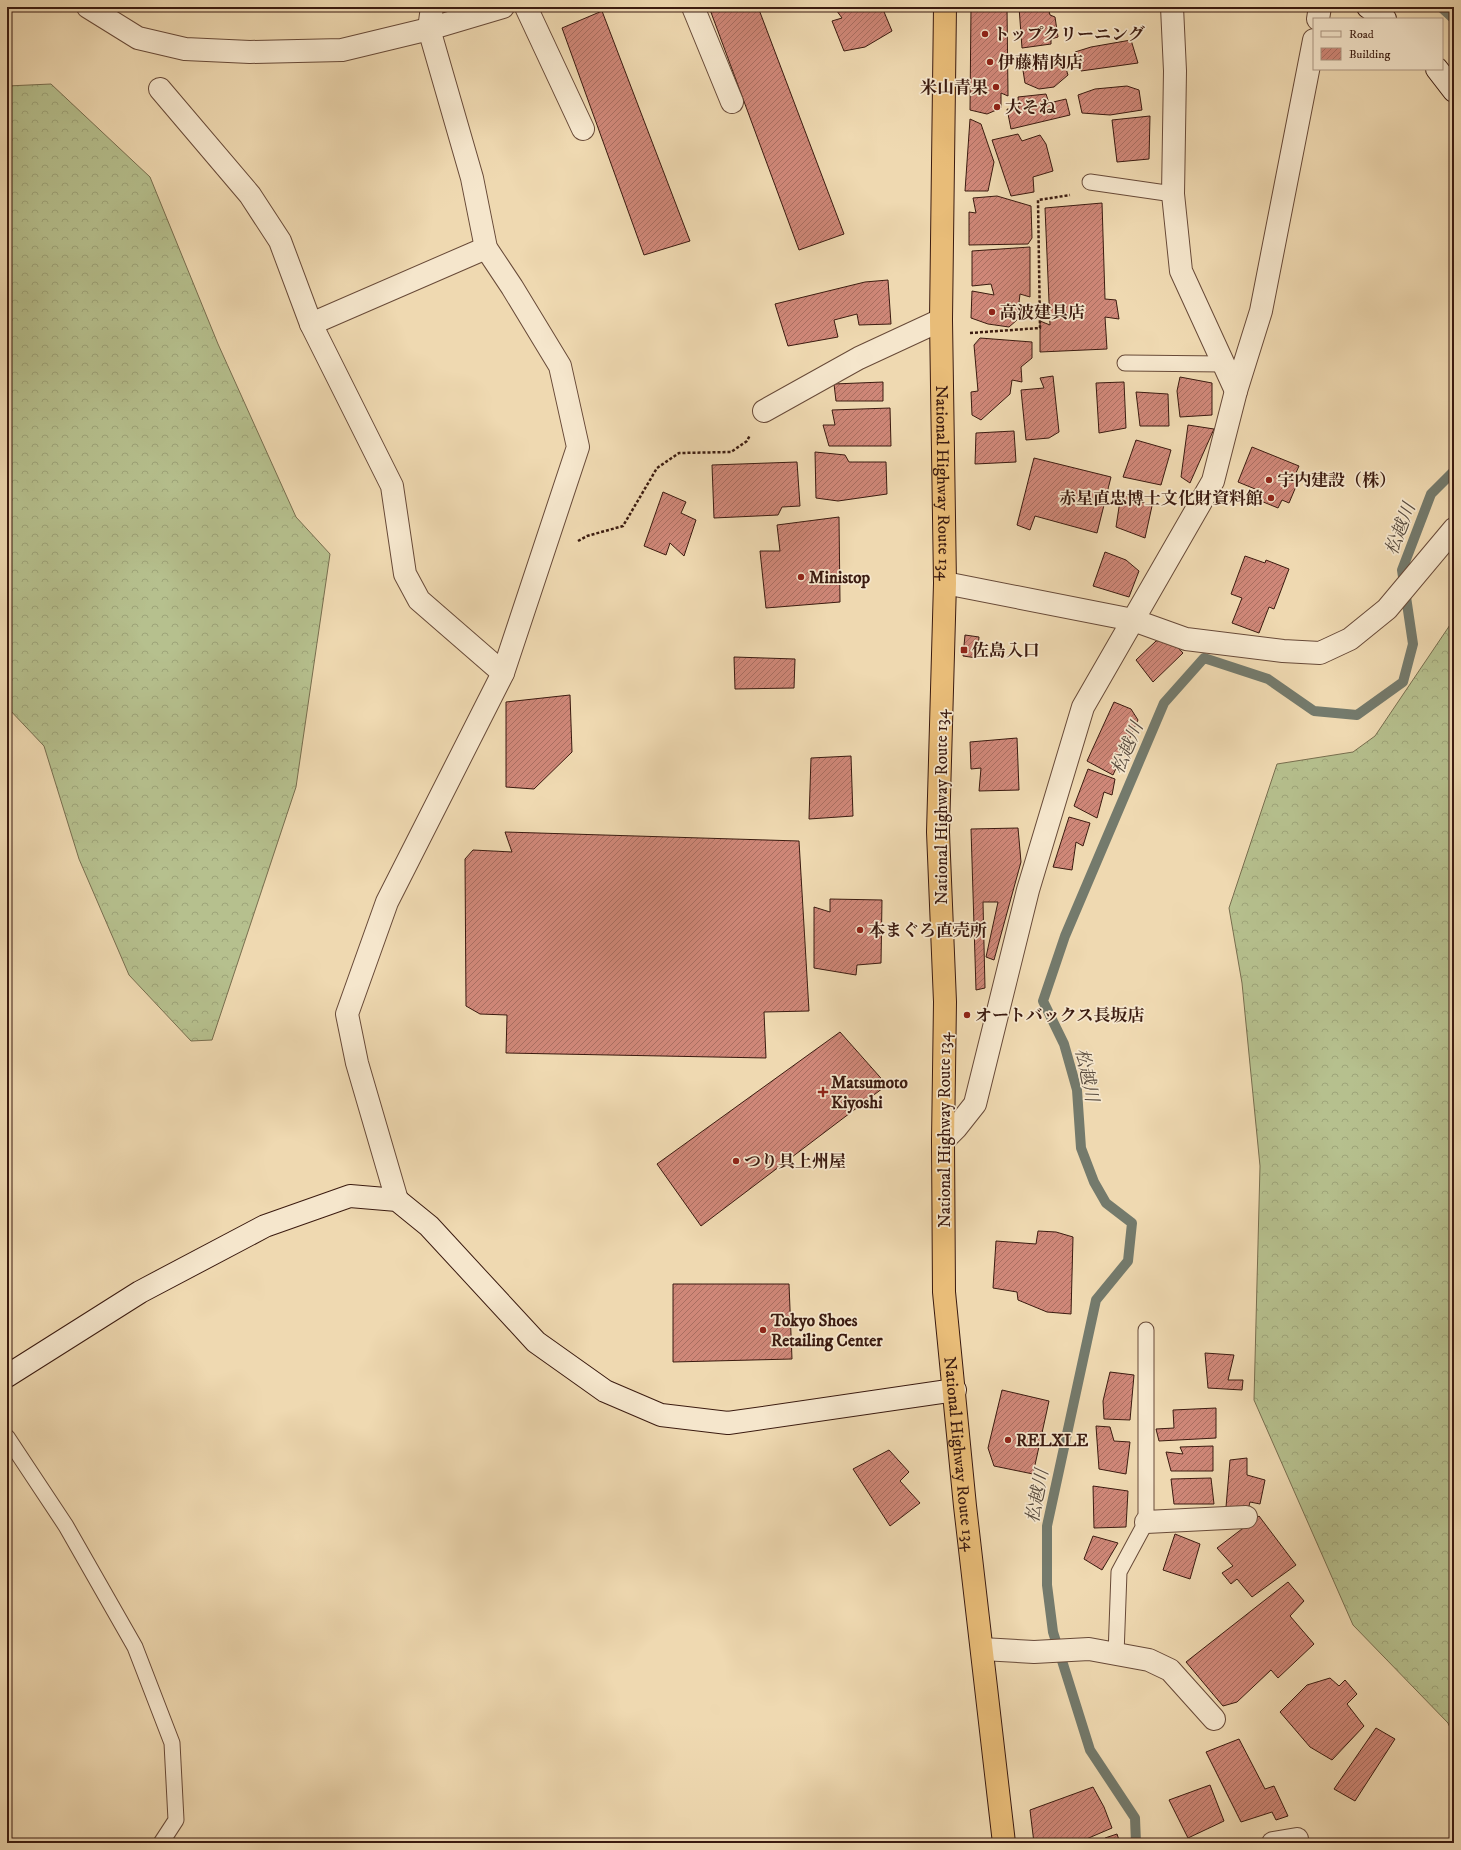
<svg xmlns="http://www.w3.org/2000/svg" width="1461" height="1850" font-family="'IM FELL DW Pica','Noto Serif JP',serif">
	<defs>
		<pattern id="forest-crowns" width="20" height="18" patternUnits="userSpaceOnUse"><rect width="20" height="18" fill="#b6c08e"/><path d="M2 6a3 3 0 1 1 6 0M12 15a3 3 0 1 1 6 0" fill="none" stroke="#9da479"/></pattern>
		<pattern id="building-hatch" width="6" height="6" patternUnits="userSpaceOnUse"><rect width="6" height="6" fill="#cf8778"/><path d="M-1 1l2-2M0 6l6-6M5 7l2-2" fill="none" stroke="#a96e61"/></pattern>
	</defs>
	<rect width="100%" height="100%" fill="#efd9b1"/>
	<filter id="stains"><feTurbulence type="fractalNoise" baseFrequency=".005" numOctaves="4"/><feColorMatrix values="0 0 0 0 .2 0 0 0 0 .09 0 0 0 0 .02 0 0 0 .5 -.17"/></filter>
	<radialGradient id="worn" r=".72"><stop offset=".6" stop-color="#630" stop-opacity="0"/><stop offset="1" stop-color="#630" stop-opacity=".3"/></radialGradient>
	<g fill="url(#forest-crowns)" stroke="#786e4f">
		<polygon points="51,84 150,177 218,344 296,517 330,554 296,787 212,1040 191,1041 129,975 79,859 44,746 7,707 7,86"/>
		<polygon points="1454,619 1454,1737 1448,1723 1353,1625 1254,1400 1260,1166 1242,983 1229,908 1277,764 1353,752 1375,736"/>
	</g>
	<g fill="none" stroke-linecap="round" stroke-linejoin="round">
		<g stroke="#747a6c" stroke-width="10">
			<polyline points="1441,7 1454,19"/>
			<polyline points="1136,1843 1135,1818 1090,1750 1053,1632 1047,1585 1047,1526 1096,1300 1128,1261 1132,1223 1106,1203 1094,1182 1081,1148 1077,1090 1064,1044 1043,1001 1065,936 1164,703 1204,658 1268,679 1314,711 1357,715 1403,682 1413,644 1402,570 1431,494 1454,471"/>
		</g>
	</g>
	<g fill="url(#building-hatch)" stroke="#3b1b10">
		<polygon points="709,7 758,7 844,234 799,250"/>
		<polygon points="834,7 882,7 892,31 865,47 844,51 832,21 842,18"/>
		<polygon points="971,7 1007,7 1008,96 1001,93 1001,108 987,114 970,110"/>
		<polygon points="1019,7 1048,7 1050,15 1055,17 1058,37 1051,39 1051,44 1022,48"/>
		<polygon points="602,11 690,241 644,255 562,28"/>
		<polygon points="1131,40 1138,63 1081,71 1075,52 1091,47"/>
		<polygon points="1062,56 1068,75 1054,87 1039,89 1025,83 1022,64"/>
		<polygon points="1127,86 1139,90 1142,110 1110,115 1082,113 1078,95 1095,89"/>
		<polygon points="1046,94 1049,103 1066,99 1070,115 1011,129 1007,109 1019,111 1018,97"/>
		<polygon points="1150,116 1149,159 1117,162 1112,120"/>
		<polygon points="970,119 981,124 994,162 988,191 965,191"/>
		<polygon points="1018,134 1022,141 1040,135 1046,144 1053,171 1033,177 1034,192 1011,196 992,140"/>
		<polygon points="997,196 1031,206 1032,238 1028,244 969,245 969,212 976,213 973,198"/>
		<polygon points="1102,203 1105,299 1116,300 1119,319 1105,317 1107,349 1040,352 1040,321 1050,325 1045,208"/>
		<polygon points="1030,247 1030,297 1020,294 1017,320 1009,327 988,324 971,318 972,291 994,295 991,284 972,286 972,251"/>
		<polygon points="888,280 891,324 859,325 857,314 834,320 838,337 788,346 775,304 865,282"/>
		<polygon points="980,338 1032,342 1032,358 1021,367 1022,382 1012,380 1010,394 981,420 972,415 971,392 978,391 974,345"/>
		<polygon points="1053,376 1059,432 1049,438 1026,440 1021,390 1044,388 1040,378"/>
		<polygon points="1180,377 1212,383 1212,415 1180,417 1177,391"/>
		<polygon points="883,382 883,401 836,401 834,384"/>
		<polygon points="1124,382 1126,428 1099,433 1096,383"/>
		<polygon points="1136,392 1168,394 1169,426 1140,426"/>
		<polygon points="890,408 891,446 829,446 823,425 835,425 832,410"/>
		<polygon points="1188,425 1214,429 1190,483 1181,477"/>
		<polygon points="1014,431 1016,462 975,464 976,433"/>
		<polygon points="1136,440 1171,450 1161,485 1123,477"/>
		<polygon points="1252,447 1299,466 1295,475 1300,477 1289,503 1282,500 1278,508 1256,499 1260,491 1238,482"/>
		<polygon points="815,452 845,455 849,462 886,462 887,494 838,501 816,498"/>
		<polygon points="1034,458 1111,477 1097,533 1035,516 1030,530 1017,525"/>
		<polygon points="797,462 800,506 782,507 778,515 714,518 712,465"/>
		<polygon points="663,492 686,502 681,513 696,520 684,556 670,543 666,555 644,546"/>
		<polygon points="1121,494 1152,506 1145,538 1116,527"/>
		<polygon points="839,517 840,602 766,608 760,551 780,551 777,525"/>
		<polygon points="1105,552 1126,560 1139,571 1129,597 1093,586"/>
		<polygon points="1245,556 1265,563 1266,560 1289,569 1274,609 1269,607 1259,633 1232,623 1242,598 1231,594"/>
		<polygon points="965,635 979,637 977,658 963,656"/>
		<polygon points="1170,639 1183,653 1153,682 1136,660 1156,641"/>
		<polygon points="734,657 795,659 794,688 735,689"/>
		<polygon points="570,695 572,752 534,789 506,787 506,702"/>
		<polygon points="1114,702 1131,709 1138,720 1113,775 1087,761"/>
		<polygon points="1017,738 1019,790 979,791 981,768 971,769 970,742"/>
		<polygon points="851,756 853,816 809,819 811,758"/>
		<polygon points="1088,769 1115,779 1112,795 1104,792 1097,818 1074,806"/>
		<polygon points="1069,817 1090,823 1083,846 1076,842 1072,870 1053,867"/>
		<polygon points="1018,828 1021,862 994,960 986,957 998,902 983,902 985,988 976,990 971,829"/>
		<polygon points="505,832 799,841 809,1011 764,1012 766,1058 506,1053 507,1015 480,1014 466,1006 465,859 473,850 512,852"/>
		<polygon points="830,899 882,900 881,963 857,965 856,975 814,968 814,907 830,912"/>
		<polygon points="840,1032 887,1085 701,1226 657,1164"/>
		<polygon points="1038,1231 1056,1232 1073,1237 1071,1314 1047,1312 1018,1300 1017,1292 993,1288 996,1241 1036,1244"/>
		<polygon points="673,1284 789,1284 792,1359 673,1362"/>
		<polygon points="1205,1353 1234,1355 1228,1380 1243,1380 1242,1390 1208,1388"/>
		<polygon points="1110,1372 1134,1375 1130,1420 1104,1419 1103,1401"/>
		<polygon points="1002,1390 1049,1401 1033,1474 994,1466 988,1448"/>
		<polygon points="1216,1408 1216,1438 1159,1441 1156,1429 1174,1428 1173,1410"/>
		<polygon points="1096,1426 1110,1427 1114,1441 1130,1442 1126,1474 1099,1469"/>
		<polygon points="1213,1446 1213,1471 1171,1471 1166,1452 1183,1454 1180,1447"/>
		<polygon points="889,1450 909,1472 900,1481 920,1503 890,1526 853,1469"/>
		<polygon points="1247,1458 1247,1475 1265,1480 1260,1504 1250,1502 1248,1510 1226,1507 1230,1460"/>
		<polygon points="1211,1478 1214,1504 1174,1504 1171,1479"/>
		<polygon points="1093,1486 1128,1491 1126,1527 1094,1528"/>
		<polygon points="1259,1516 1296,1565 1252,1597 1237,1579 1231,1584 1222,1573 1233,1566 1217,1548"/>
		<polygon points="1175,1534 1200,1544 1190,1579 1163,1570"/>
		<polygon points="1093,1536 1118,1543 1102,1570 1084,1559"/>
		<polygon points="1288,1582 1304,1601 1290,1616 1314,1644 1278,1678 1271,1670 1237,1702 1223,1706 1186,1662"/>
		<polygon points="1330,1678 1339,1686 1345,1680 1357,1694 1347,1704 1364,1726 1332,1760 1310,1747 1280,1712 1307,1685"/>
		<polygon points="1376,1728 1395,1739 1355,1801 1334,1789"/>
		<polygon points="1239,1739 1265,1789 1274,1786 1288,1816 1276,1820 1272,1812 1241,1822 1206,1752"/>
		<polygon points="1210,1785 1224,1821 1188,1838 1169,1800"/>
		<polygon points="1093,1787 1104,1807 1112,1828 1077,1843 1034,1843 1030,1810"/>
		<polygon points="1117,1834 1120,1843 1106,1843 1105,1838"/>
	</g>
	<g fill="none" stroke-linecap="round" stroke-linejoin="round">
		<g stroke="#684a38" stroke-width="17">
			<g id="lane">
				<polyline points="1090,182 1173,194"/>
				<polyline points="1125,363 1224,364"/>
				<polyline points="7,1437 66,1526 135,1647 172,1743 176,1820 161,1843"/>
				<polyline points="1116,1655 1119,1572 1146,1522 1146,1330"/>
			</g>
		</g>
		<g stroke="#684a38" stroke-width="24">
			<g id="street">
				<polyline points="88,7 138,38 185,49 250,52 342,50 429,29 503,7"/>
				<polyline points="526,7 583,129"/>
				<polyline points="693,7 732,102"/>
				<polyline points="1172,7 1175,71 1173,194 1181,271 1236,391"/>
				<polyline points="1318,19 1320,7"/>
				<polyline points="160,89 250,195 280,241 311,324 392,486 405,574 419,600 503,673"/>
				<polyline points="311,324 486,248"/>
				<polyline points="764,411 859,358 941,320"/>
				<polyline points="945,583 1133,620 1186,639 1283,651 1320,653 1350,639 1387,609 1454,529"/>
				<polyline points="943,1141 956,1128 975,1104 1028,890 1083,707 1213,481 1236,391 1261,311 1314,40"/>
				<polyline points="397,1200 357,1063 347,1014 387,902 503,673 578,447 560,366 512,287 486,248 472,178 429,29 432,7"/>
				<polyline points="1146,1522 1246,1517"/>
				<polyline points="982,1649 1034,1652 1089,1649 1149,1660 1170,1670 1214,1719"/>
				<polyline points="1273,1843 1297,1839"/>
			</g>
		</g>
		<g stroke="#3b1b10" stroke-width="24">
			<g id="secondary">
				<polyline points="1368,7 1385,19"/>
				<polyline points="1437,69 1454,91"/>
				<polyline points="7,1376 140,1292 265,1226 350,1196 397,1200 429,1226 536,1342 605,1391 661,1415 728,1423 955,1390"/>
			</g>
		</g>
		<g stroke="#3b1b10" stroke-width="24">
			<g id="highway">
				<path id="s1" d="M 945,7 L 941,320 L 945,583 L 938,832 L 945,1002 L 943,1141 L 944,1292 L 965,1506 L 1004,1843"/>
			</g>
		</g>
		<g stroke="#3b1b10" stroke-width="2.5" stroke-dasharray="3 2" stroke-linecap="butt">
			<polyline points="970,333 1040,328 1038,200 1070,195"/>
			<polyline points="578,541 587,536 623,526 657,468 679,453 731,452 747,441 750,435"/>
		</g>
		<use href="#lane" stroke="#f5e6cc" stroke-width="15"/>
		<use href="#street" stroke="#f5e6cc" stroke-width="22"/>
		<use href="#secondary" stroke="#f5e6cc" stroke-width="22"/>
		<use href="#highway" stroke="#e8bc78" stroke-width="22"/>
	</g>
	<g fill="#8f2418" stroke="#f5e6cc" stroke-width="1.5">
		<circle cx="985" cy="34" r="4"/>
		<circle cx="990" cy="62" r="4"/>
		<circle cx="996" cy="87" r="4"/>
		<circle cx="997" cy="107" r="4"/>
		<circle cx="992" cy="312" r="4"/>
		<circle cx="1269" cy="480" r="4"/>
		<circle cx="1271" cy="498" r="4"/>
		<circle cx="801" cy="577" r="4"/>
		<rect x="960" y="646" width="8" height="8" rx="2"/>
		<circle cx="860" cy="930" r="4"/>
		<circle cx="967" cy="1015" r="4"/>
		<path d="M821 1086h4v4h4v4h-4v4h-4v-4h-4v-4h4z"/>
		<circle cx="736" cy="1161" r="4"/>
		<circle cx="763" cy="1330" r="4"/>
		<circle cx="1008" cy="1440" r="4"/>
	</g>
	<g text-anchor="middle" stroke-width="3.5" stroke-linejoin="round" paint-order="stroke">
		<g font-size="17" font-weight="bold" fill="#3b1b10" stroke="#f5e6cc" text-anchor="start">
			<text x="993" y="40">トップクリーニング</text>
			<text x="998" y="68">伊藤精肉店</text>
			<text x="988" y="93" text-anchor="end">米山青果</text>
			<text x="1005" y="113">大そね</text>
			<text x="1000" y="318">高波建具店</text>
			<text x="1277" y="486">宇内建設（株）</text>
			<text x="1263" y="504" text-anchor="end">赤星直忠博士文化財資料館</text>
			<text x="809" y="583">Ministop</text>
			<text x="972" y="656">佐島入口</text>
			<text x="868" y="936">本まぐろ直売所</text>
			<text x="975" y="1021">オートバックス長坂店</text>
			<text x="831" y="1088">Matsumoto<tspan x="831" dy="20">Kiyoshi</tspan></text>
			<text x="744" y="1167">つり具上州屋</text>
			<text x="771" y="1326">Tokyo Shoes<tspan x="771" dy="20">Retailing Center</tspan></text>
			<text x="1016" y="1446">RELXLE</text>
		</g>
		<g font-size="17" fill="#3b1b10" stroke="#f5e6cc">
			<text dy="6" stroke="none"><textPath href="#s1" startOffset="476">National Highway Route 134</textPath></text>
			<text transform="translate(941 807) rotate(-90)" y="6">National Highway Route 134</text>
			<text transform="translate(944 1130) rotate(-90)" y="6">National Highway Route 134</text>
			<text dy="6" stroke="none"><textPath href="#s1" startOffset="1448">National Highway Route 134</textPath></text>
		</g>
		<g font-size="18" font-style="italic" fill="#584b3e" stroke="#f5e6cc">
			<text transform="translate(1400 529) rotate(-69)" y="6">松越川</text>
			<text transform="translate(1127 748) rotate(-67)" y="6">松越川</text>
			<text transform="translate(1087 1075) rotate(78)" y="6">松越川</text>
			<text transform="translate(1037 1496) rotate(-79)" y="6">松越川</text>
		</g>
	</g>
	<rect width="1461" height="1850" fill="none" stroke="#efd9b1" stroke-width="24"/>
	<rect x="8" y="8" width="1445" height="1834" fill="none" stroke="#3b1b10" stroke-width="2"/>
	<rect x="12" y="12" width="1437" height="1826" fill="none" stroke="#3b1b10"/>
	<rect x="1313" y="18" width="130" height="52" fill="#f5e6cc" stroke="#ab9581"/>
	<rect x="1321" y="31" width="20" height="6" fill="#f5e6cc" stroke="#ab9581"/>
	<text x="1349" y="38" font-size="12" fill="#3b1b10">Road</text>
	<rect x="1321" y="48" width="20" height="12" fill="url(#building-hatch)" stroke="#ab9581"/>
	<text x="1349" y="58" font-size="12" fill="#3b1b10">Building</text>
	<rect width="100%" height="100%" filter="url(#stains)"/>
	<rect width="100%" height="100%" fill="url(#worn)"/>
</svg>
